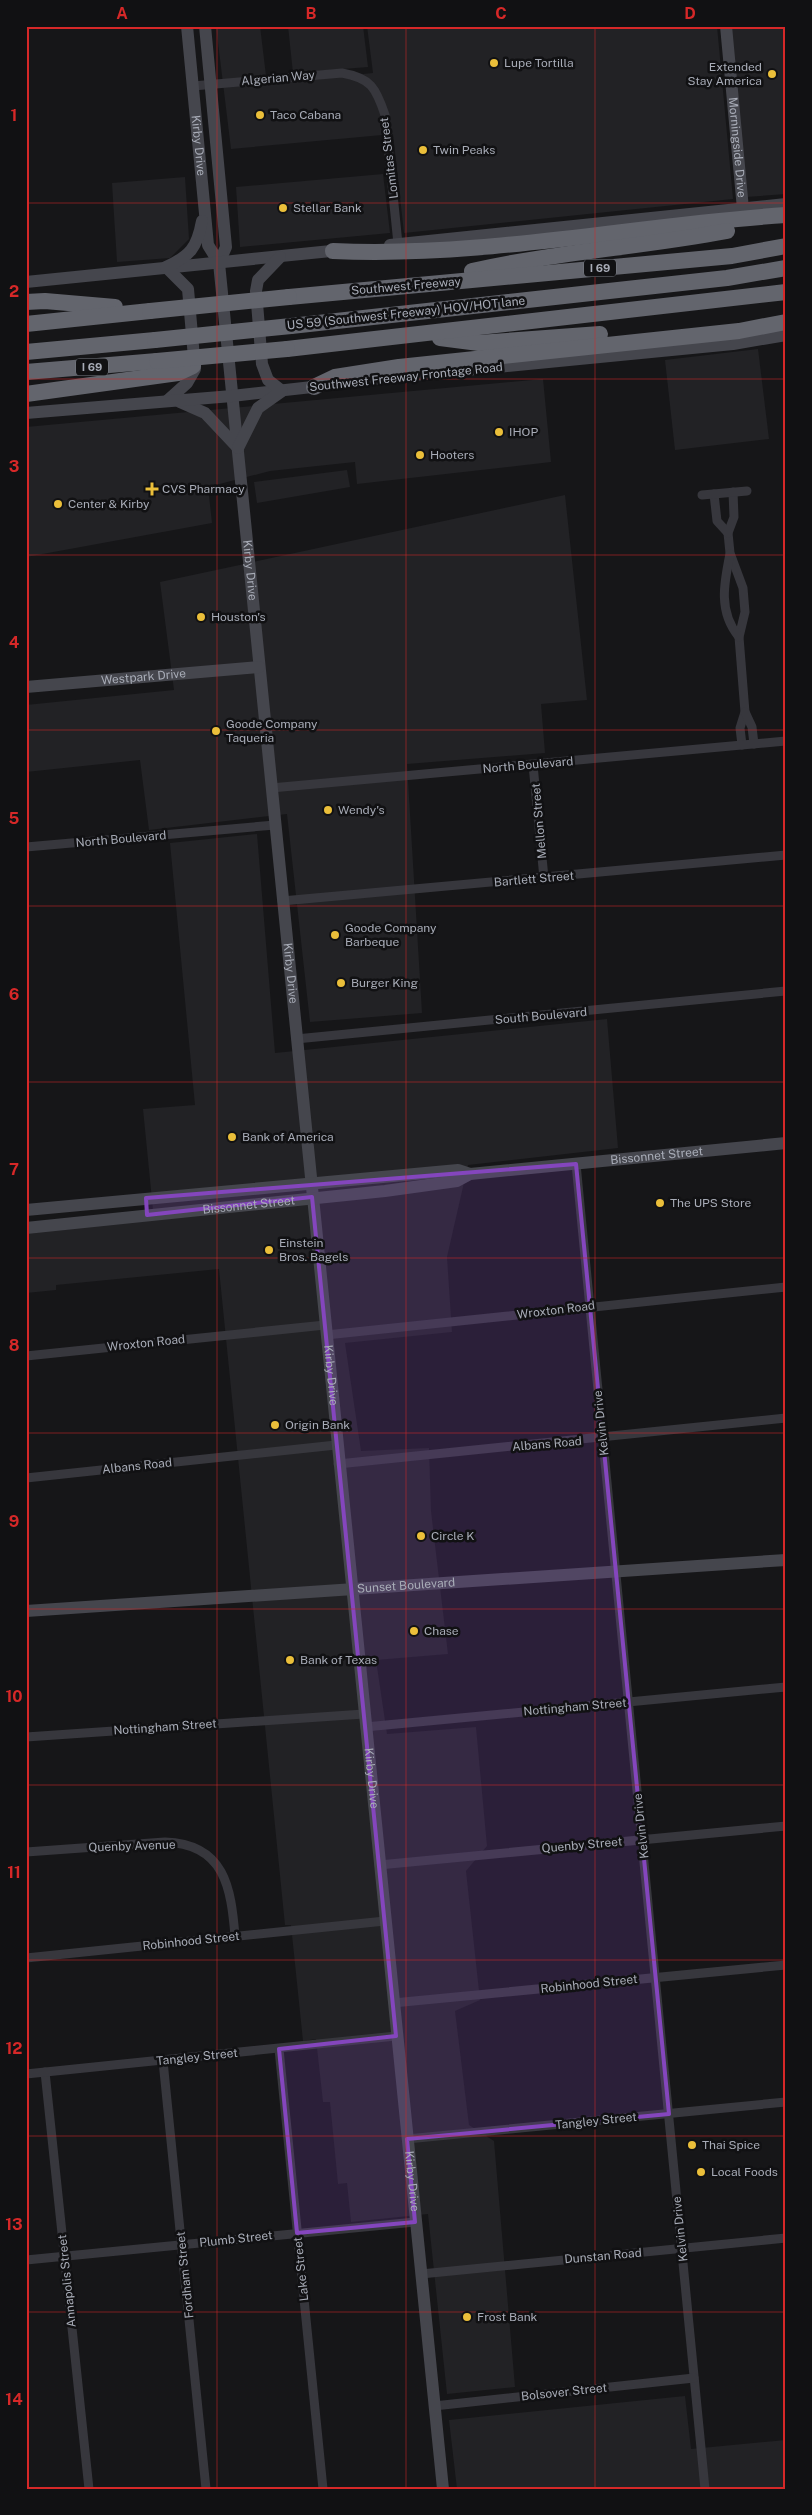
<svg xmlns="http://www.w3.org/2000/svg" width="812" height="2515" font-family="'Public Sans',sans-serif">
	<rect width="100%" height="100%" fill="#161618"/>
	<g fill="#222225">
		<polygon points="216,26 260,26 267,84 373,73 367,26 717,26 733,199 404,233 393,134 231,149"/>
		<polygon points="288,26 363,26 368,67 293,73"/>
		<polygon points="729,26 786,26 786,194 746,197"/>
		<polygon points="383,174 390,233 240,247 236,187"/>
		<polygon points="185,177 189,239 170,258 117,262 112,183"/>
		<polygon points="758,349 769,439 675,450 665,360"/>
		<polygon points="543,379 551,462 357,484 355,462 270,471 208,487 212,523 26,557 26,427"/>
		<polygon points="347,470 350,487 257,503 254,482"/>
		<polygon points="565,495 587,700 541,704 545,753 407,764 422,1013 310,1022 287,814 149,830 140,760 26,772 26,705 174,690 160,582"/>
		<polygon points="257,834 275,1053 607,1019 618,1148 468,1165 447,1257 452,1332 345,1343 361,1451 429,1448 431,1511 448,1654 376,1660 387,1734 476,1727 487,1846 466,1871 480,2000 455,2011 469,2125 494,2141 515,2387 447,2394 428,2214 351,2222 347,2183 338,2184 330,2102 323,2102 316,2039 303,2041 291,1925 285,1925 219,1269 56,1285 56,1290 26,1293 26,1233 154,1220 143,1109 195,1105 170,843"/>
		<polygon points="685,2396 691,2449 786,2440 786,2489 457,2489 449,2420"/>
	</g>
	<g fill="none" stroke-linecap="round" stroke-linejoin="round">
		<g stroke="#37373d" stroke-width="9">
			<path d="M 193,86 L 342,73 C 371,78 376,88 385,115 L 398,244"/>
			<polyline points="733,492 734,517 728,533 730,553 743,588 745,612 739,637 745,712 740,728 742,745"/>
			<polyline points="714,494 717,521 728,533"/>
			<polyline points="702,495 747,491"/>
			<path d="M 730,554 C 724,583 718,612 739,637"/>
			<polyline points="745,712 752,727 754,744"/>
			<polyline points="533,765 544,878"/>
			<polyline points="271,788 786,741"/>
			<polyline points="26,847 275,825"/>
			<polyline points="282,901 786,855"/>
			<polyline points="296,1039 786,991"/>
			<polyline points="576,1164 705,2489"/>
			<polyline points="326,1335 786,1287"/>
			<polyline points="26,1356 325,1325"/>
			<polyline points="338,1464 786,1418"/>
			<polyline points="26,1478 336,1445"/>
			<polyline points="365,1727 786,1687"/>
			<polyline points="26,1737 364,1714"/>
			<path d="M 26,1852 L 165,1842 C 225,1844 231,1888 235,1936"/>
			<polyline points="379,1865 786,1826"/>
			<polyline points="26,1958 385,1921"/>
			<polyline points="393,2003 786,1965"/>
			<polyline points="279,2049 323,2489"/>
			<polyline points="163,2061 206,2489"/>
			<polyline points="45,2072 89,2489"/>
			<polyline points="26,2074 396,2036"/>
			<polyline points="407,2139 786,2102"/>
			<polyline points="26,2260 415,2222"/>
			<polyline points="421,2274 786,2238"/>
			<polyline points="434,2406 694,2378"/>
		</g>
		<g stroke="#45464d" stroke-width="12">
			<path id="s1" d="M 187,26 L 208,245 L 219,263 L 443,2489"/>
			<polyline points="205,26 226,247 219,263"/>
			<path id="s2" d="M 726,26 L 743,209"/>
			<polyline points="390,245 786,204"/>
			<polyline points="26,282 341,250"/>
			<polyline points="363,380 733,344 786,335"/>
			<path d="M 167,401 L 187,383 L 195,369 L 188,289 L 166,267 C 190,256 197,248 202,221"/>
			<polyline points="180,402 205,413 238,448"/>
			<polyline points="26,413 232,396 321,386"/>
			<polyline points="238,448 258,408 282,391 268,380 262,364 256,291 258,280 280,257"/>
			<path id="s3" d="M 26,687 L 259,667"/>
			<polyline points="26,1210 458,1170 470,1174"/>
			<path id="s4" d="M 26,1228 L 385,1191 L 457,1181 L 470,1174 L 786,1143"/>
			<path id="s5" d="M 26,1611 L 786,1560"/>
		</g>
		<g stroke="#63656d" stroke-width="16">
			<path d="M 333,251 C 484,258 635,225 786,215"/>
			<path d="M 472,271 C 556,252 643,247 727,231"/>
			<polyline points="289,297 732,256 786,246"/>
			<polyline points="26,302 45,301 115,307"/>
			<polyline points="26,324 150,311"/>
			<polyline points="291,326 727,278 786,268"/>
			<polyline points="440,338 479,343 600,334"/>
			<polyline points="287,349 786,292"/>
			<polyline points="26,352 155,340"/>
			<polyline points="26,372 157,361"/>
			<polyline points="314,387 335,377 399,367 739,331 786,322"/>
			<polyline points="26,394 178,373 193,366"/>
		</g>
		<g stroke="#63656d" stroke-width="16">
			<polyline points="150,311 289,297"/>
			<polyline points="155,340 291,326"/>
			<polyline points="157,361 287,349"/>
		</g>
	</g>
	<path fill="#8446bd" fill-opacity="0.2" stroke="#8446bd" stroke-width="4" stroke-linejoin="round" d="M 576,1164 L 669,2114 L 407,2139 L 415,2222 L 297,2233 L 279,2049 L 396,2036 L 312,1197 L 147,1215 L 146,1198 Z"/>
	<path fill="none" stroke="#d62828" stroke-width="1" stroke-opacity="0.55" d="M 217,26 L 217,2489M 406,26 L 406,2489M 595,26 L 595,2489M 26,203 L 786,203M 26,379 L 786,379M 26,555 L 786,555M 26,730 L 786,730M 26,906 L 786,906M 26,1082 L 786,1082M 26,1258 L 786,1258M 26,1433 L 786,1433M 26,1609 L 786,1609M 26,1785 L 786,1785M 26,1960 L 786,1960M 26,2136 L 786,2136M 26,2312 L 786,2312"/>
	<g fill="#ebbf3a" stroke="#111113" stroke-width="2">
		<circle cx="494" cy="63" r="5"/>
		<circle cx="772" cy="74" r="5"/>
		<circle cx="260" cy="115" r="5"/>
		<circle cx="423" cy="150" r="5"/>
		<circle cx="283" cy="208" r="5"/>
		<circle cx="499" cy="432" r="5"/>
		<circle cx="420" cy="455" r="5"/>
		<path d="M149.5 481.5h5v5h5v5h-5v5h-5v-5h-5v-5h5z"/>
		<circle cx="58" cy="504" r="5"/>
		<circle cx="201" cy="617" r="5"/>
		<circle cx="216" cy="731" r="5"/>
		<circle cx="328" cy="810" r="5"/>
		<circle cx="335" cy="935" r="5"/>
		<circle cx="341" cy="983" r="5"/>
		<circle cx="232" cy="1137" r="5"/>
		<circle cx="660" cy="1203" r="5"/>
		<circle cx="269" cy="1250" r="5"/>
		<circle cx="275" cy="1425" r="5"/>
		<circle cx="421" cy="1536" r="5"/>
		<circle cx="414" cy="1631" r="5"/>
		<circle cx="290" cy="1660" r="5"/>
		<circle cx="692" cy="2145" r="5"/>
		<circle cx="701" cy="2172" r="5"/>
		<circle cx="467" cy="2317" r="5"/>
	</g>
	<g text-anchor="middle" stroke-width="5" stroke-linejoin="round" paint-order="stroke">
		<g fill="#111113" stroke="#7b7e86" stroke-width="1">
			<rect x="584" y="259.5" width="32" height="17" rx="4"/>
			<rect x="76" y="358.5" width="32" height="17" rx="4"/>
		</g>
		<g font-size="11" font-weight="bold" fill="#a8acb7">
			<text x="600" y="272">I 69</text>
			<text x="92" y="371">I 69</text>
		</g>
		<g font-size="12" fill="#a8acb7" stroke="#111113" text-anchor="start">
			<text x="504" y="67">Lupe Tortilla</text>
			<text x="762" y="71" text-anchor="end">Extended<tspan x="762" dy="14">Stay America</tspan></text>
			<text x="270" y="119">Taco Cabana</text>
			<text x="433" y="154">Twin Peaks</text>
			<text x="293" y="212">Stellar Bank</text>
			<text x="509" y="436">IHOP</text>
			<text x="430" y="459">Hooters</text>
			<text x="162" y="493">CVS Pharmacy</text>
			<text x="68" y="508">Center &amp; Kirby</text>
			<text x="211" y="621">Houston's</text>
			<text x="226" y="728">Goode Company<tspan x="226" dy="14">Taqueria</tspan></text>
			<text x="338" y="814">Wendy's</text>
			<text x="345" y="932">Goode Company<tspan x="345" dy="14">Barbeque</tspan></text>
			<text x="351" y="987">Burger King</text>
			<text x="242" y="1141">Bank of America</text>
			<text x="670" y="1207">The UPS Store</text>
			<text x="279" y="1247">Einstein<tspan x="279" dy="14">Bros. Bagels</tspan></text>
			<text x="285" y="1429">Origin Bank</text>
			<text x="431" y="1540">Circle K</text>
			<text x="424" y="1635">Chase</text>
			<text x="300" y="1664">Bank of Texas</text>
			<text x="702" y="2149">Thai Spice</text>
			<text x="711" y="2176">Local Foods</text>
			<text x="477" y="2321">Frost Bank</text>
		</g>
		<g font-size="12" fill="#a8acb7" stroke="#111113">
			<text transform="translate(278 78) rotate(-5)" y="4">Algerian Way</text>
			<text dy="4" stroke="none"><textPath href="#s1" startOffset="120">Kirby Drive</textPath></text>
			<text dy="4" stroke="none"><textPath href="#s2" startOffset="122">Morningside Drive</textPath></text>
			<text transform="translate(389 158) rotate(-97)" y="4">Lomitas Street</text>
			<text transform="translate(406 286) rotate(-5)" y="4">Southwest Freeway</text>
			<text transform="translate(406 313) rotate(-6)" y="4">US 59 (Southwest Freeway) HOV/HOT lane</text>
			<text transform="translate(406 377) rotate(-6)" y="4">Southwest Freeway Frontage Road</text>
			<text dy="4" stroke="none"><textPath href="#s1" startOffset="550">Kirby Drive</textPath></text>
			<text dy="4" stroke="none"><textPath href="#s3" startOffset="118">Westpark Drive</textPath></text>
			<text transform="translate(528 765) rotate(-5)" y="4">North Boulevard</text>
			<text transform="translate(539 821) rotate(-95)" y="4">Mellon Street</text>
			<text transform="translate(121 839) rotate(-5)" y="4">North Boulevard</text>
			<text transform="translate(534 879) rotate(-5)" y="4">Bartlett Street</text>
			<text dy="4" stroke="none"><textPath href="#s1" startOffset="955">Kirby Drive</textPath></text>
			<text transform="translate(541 1016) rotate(-5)" y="4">South Boulevard</text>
			<text dy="4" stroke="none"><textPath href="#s4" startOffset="636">Bissonnet Street</textPath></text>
			<text dy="4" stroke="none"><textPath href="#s4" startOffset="224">Bissonnet Street</textPath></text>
			<text transform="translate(556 1310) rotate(-7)" y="4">Wroxton Road</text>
			<text transform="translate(146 1343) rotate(-6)" y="4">Wroxton Road</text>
			<text dy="4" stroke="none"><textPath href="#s1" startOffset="1359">Kirby Drive</textPath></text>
			<text transform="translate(601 1423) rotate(-96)" y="4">Kelvin Drive</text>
			<text transform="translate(547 1444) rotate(-5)" y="4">Albans Road</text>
			<text transform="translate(137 1466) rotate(-6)" y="4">Albans Road</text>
			<text dy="4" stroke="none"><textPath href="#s5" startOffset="381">Sunset Boulevard</textPath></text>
			<text transform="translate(575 1707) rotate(-5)" y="4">Nottingham Street</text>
			<text transform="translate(165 1727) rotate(-4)" y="4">Nottingham Street</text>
			<text dy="4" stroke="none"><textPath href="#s1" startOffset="1764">Kirby Drive</textPath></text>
			<text transform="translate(641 1826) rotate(-96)" y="4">Kelvin Drive</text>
			<text transform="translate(582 1845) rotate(-5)" y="4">Quenby Street</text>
			<text transform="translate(132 1846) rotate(-2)" y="4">Quenby Avenue</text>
			<text transform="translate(191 1941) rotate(-6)" y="4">Robinhood Street</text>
			<text transform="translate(589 1984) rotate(-6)" y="4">Robinhood Street</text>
			<text transform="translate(197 2057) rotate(-6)" y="4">Tangley Street</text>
			<text transform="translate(596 2121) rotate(-6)" y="4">Tangley Street</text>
			<text dy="4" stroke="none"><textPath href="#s1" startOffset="2169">Kirby Drive</textPath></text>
			<text transform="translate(680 2229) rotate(-96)" y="4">Kelvin Drive</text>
			<text transform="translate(236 2239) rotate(-6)" y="4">Plumb Street</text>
			<text transform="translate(603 2256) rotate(-5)" y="4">Dunstan Road</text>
			<text transform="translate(301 2269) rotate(-96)" y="4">Lake Street</text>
			<text transform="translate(185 2275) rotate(-96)" y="4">Fordham Street</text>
			<text transform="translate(67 2281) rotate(-96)" y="4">Annapolis Street</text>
			<text transform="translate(564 2392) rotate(-6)" y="4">Bolsover Street</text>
		</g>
	</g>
	<rect width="812" height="2515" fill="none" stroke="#111113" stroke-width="55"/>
	<rect x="28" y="28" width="756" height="2460" fill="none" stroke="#d62828" stroke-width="2"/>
	<g font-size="16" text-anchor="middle" font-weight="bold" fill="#d62828">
		<text x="122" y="19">A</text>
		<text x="311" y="19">B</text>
		<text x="501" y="19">C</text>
		<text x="690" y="19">D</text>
		<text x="14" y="121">1</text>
		<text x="14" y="297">2</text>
		<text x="14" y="472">3</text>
		<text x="14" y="648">4</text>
		<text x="14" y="824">5</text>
		<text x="14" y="1000">6</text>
		<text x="14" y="1175">7</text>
		<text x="14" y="1351">8</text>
		<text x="14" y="1527">9</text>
		<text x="14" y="1702">10</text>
		<text x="14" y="1878">11</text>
		<text x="14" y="2054">12</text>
		<text x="14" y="2230">13</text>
		<text x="14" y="2405">14</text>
	</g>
</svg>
